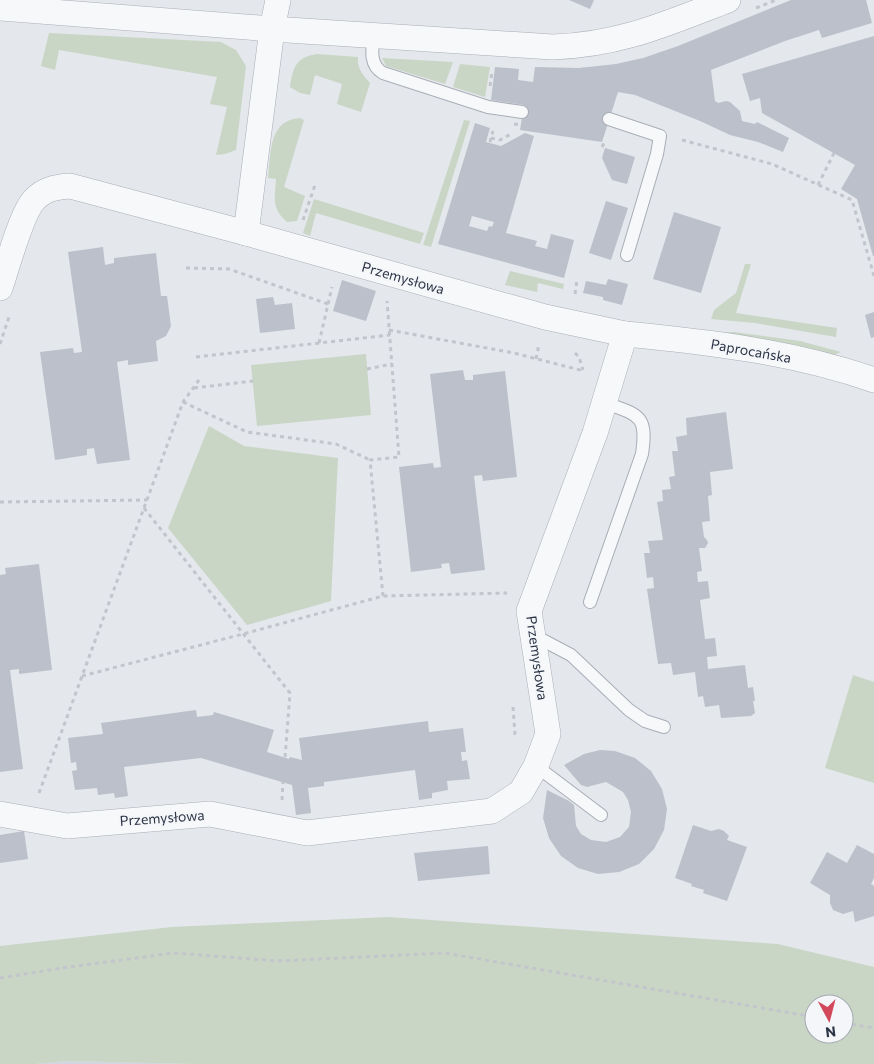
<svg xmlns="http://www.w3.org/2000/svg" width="874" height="1064" font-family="Commissioner,sans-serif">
	<rect width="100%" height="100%" fill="#e4e7ec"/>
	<polygon fill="#d2d6de" points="66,1061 193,1064 36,1064"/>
	<g fill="#c9d6c5" fill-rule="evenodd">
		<polygon points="49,33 221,42 236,50 246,66 236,150 225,154 216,155 227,107 210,104 217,77 59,50 55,70 41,66"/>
		<path d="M 317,54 L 358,57 C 357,68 362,74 370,83 L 361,112 L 337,104 L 342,84 L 315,75 L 310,95 L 300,93 L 290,87 C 293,67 296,57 317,54 Z"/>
		<polygon points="382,58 453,62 445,84 386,66"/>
		<polygon points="460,64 490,67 485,97 453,87"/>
		<path d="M 300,118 L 304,120 L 284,187 L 305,196 L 297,221 L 287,222 C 271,207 275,199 276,179 L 268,178 C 271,154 268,120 300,118 Z"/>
		<polygon points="464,120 470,121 431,247 423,245"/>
		<polygon points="314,199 424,233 420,244 316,213 310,236 303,233"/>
		<polygon points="745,264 751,264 736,313 837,328 836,337 755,323 711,319 714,310 736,293"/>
		<polygon points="510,271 564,284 563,289 538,283 537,292 505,285"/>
		<polygon points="734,332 800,341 841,352 834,355 717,333"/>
		<polygon points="366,354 371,415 257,426 251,365"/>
		<polygon points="209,426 244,446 338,458 331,601 247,625 168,528"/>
		<polygon points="853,675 874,682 874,783 825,768"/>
		<path d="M 388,917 L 778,944 L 874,967 L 874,1064 L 193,1064 L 66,1061 L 36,1064 L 0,1064 L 0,946 L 172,927 ZM 814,1004 L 844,1004 L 844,1034 L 814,1034 Z"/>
	</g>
	<g fill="#bbc0ca" fill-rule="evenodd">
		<polygon points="569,0 594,0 590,9"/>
		<polygon points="791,0 866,0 872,23 822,38 819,30 785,41 711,70 715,101 718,103 726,101 730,102 740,111 742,121 755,124 757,122 789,138 783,152 758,142 730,135 700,121 635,95 618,92 602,142 520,130 524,105 491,100 495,67 519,69 518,80 533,82 535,67 579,68 616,64 643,58 678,46"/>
		<polygon points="874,36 874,256 873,256 857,199 841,189 855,165 762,113 760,98 750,101 742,74"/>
		<path d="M 475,123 L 490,128 L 486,142 L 501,146 L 525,133 L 534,136 L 506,233 L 537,241 L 535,246 L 547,249 L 551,234 L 574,240 L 564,278 L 438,244 ZM 472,216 L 494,222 L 492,227 L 489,226 L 487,231 L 469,226 Z"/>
		<polygon points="605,148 635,157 627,184 612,180 602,158"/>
		<polygon points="606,201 628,208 611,260 589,253"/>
		<polygon points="674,212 721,227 701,293 653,279"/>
		<polygon points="103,247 105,265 114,263 114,258 156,253 161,296 167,296 171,326 166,336 156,341 158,361 128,365 128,360 117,362 130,460 97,464 94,448 87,449 87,455 55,460 40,352 73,348 74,353 82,352 68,252"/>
		<polygon points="608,279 628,284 622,305 603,300 603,297 583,293 586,281 606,285"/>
		<polygon points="342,280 376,291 366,321 333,311"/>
		<polygon points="273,297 275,305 292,303 295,329 260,333 256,299"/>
		<polygon points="874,312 874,337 871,338 865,315"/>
		<polygon points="463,370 465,380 473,380 473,375 505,371 517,477 483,481 482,475 474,476 485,570 451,574 449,563 441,564 442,568 411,572 399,467 433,463 434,468 441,467 430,374"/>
		<polygon points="726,412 733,469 710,472 712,495 708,496 710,521 702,522 704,537 707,540 708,543 705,548 699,548 702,571 697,572 698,582 708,581 710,598 700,600 705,639 715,638 717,656 707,657 708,669 745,665 748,688 753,687 755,701 753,701 755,713 751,716 721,718 719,705 705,707 703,696 698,697 695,672 673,675 671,663 658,664 647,589 654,588 653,577 647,578 644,553 650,553 648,541 663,540 657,502 663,501 662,490 671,489 669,477 675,476 672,451 678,451 676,437 687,435 686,418"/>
		<polygon points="39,564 52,670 19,674 19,669 10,670 23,769 0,772 0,575 6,574 5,568"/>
		<polygon points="196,710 197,717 213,715 214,712 274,730 267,752 289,759 290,757 302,760 299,738 428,721 429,732 463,728 466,752 461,752 462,761 467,760 470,779 447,781 448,790 432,793 432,798 419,800 415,770 324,782 324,786 308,788 311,813 296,815 292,785 201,758 124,767 128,796 115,798 114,793 98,795 97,788 75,790 72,771 77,770 76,762 71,763 68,738 103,734 101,723"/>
		<polygon points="600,750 615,751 635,758 651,771 662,789 667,809 664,830 654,849 639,864 619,872 598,874 578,868 561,856 549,838 543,818 547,790 569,801 574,805 576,826 581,834 591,840 606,842 620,837 629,827 631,812 628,800 623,792 606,782 587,787 581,785 564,765 584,754"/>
		<polygon points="693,825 711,831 719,829 724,831 729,836 727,840 747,847 727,901 703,893 704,890 691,886 692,884 675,878"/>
		<polygon points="24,831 28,859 0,863 0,835"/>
		<polygon points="857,845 874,854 874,878 871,884 874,886 874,916 855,922 853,911 843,914 833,910 830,903 830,895 810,883 827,852 847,863"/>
		<polygon points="488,846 490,874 418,881 414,853"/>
	</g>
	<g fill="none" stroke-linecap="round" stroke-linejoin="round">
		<g stroke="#a9aeb7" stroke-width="14">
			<g id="lane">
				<path d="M 374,36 C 372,49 369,65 383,73 L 488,107 L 522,112"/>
				<polyline points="609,119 660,136 657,154 627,255"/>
				<path d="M 590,602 L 642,454 C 648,414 638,415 605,403"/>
				<polyline points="533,635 571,655 629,710 645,721 664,727"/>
				<polyline points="536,766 601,815"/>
			</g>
		</g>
		<g stroke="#a9aeb7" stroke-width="26">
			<g id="street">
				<path d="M 0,8 L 272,29 L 553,47 C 620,45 668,23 728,0"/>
				<polyline points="246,233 272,29 278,0"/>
				<path d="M 0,288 C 7,268 21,214 34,200 C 44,189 56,187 70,186 L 246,233 L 545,317 L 625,334 L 595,433 L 529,611 L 548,734 L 536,766 L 521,792 L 492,811 L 307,833 L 210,814 L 67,826 L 0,814"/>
				<path d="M 625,334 C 709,342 794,352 874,380"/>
			</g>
		</g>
		<g stroke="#c2c5cb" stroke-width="3" stroke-dasharray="4 4" stroke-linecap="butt">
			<polyline points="756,8 776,0"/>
			<polyline points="490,86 492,72"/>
			<polyline points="491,138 500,140 513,133"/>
			<polyline points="682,140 772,164 852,200 874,276"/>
			<polyline points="490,142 493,131"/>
			<polyline points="602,147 605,141"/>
			<polyline points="818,185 834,153"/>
			<polyline points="303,220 315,185"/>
			<polyline points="186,268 229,269 328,304"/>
			<polyline points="575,294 577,280"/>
			<polyline points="389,330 514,353 584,371"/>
			<polyline points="319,343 332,287"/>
			<polyline points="0,344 10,314"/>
			<polyline points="575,353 579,357 583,370"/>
			<polyline points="196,357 390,335"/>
			<polyline points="536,359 539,344"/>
			<polyline points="367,369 392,364"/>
			<polyline points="194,388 253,381"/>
			<polyline points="183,402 247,432 336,444 370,460"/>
			<polyline points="0,502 147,500"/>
			<polyline points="144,508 290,693 285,758"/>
			<polyline points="383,596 370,460 399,457 387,301"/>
			<polyline points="82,676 243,634 383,596 507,593"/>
			<polyline points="513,707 515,735"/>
			<polyline points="39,793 183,402 199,380"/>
			<polyline points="282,800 283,782"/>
			<polyline points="0,978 62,968 174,953 278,961 445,953 814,1017"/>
			<polyline points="844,1023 874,1028"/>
		</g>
		<use href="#lane" stroke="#f7f8fa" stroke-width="12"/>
		<use href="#street" stroke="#f7f8fa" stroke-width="25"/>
		<polyline stroke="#c2c5cb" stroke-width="3" stroke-dasharray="4 4" stroke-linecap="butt" points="514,124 521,125"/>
	</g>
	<g text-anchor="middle" stroke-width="4" stroke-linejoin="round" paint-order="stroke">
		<g font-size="14" fill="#2b3445" stroke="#f4f6f9">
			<text transform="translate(403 278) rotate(16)" y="5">Przemysłowa</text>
			<text transform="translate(751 351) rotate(10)" y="5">Paprocańska</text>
			<text transform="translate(537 658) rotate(82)" y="5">Przemysłowa</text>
			<text transform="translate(162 818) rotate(-4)" y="5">Przemysłowa</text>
		</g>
	</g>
	<g transform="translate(829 1019) rotate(173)"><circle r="24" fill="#f4f6f9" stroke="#a4a8b1"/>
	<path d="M0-4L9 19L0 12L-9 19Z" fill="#d1495b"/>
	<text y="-8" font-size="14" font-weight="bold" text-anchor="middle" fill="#2b3445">N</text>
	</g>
</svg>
